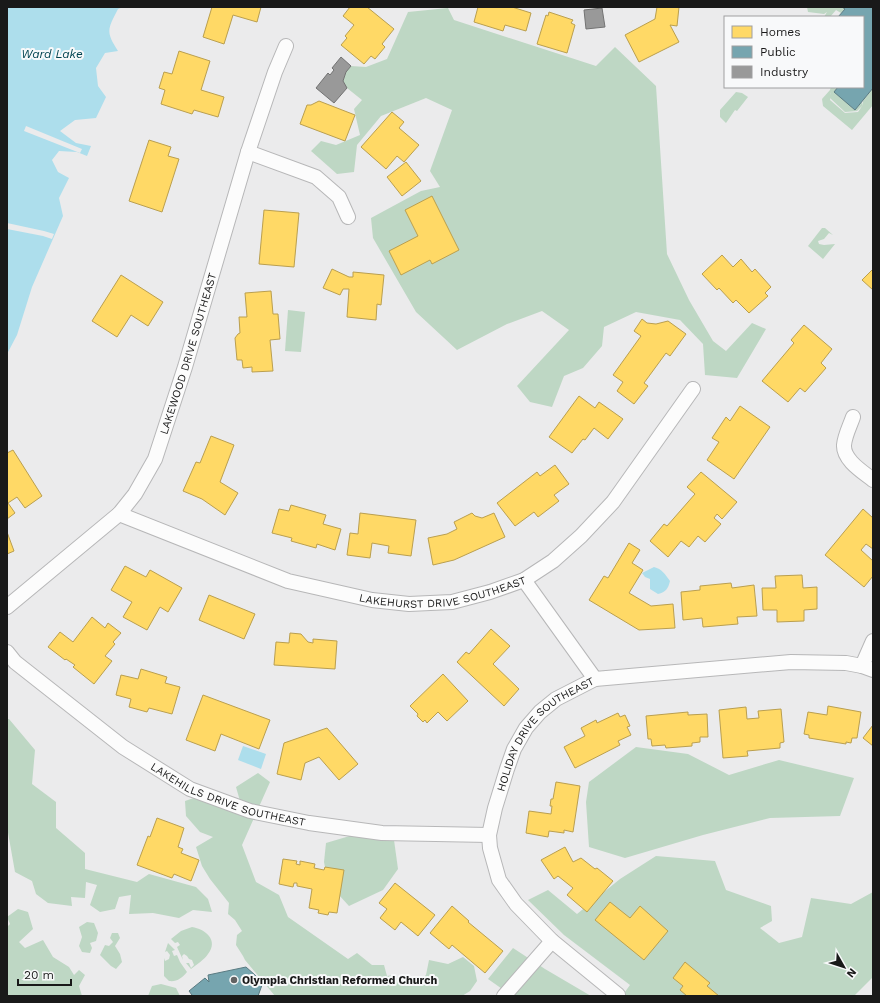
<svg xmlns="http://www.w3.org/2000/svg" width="880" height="1003" font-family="'Work Sans',sans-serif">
	<rect width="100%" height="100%" fill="#ebebec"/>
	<g fill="#bed7c4">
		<polygon points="807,7 842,7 845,9 841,13 836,10 830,17 824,17 827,12 824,14 808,12"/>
		<polygon points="448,8 454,20 596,66 615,47 656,86 667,254 689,300 713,341 726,351 752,323 766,329 737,378 705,375 703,344 680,320 636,312 604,327 602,346 583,368 564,376 552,407 530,402 517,386 569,330 542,311 507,324 457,350 416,312 373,238 371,218 421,191 440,187 430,171 452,110 426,98 381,116 357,145 354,172 337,174 311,151 321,141 336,145 360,135 354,109 362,100 347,88 343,81 346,72 351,66 366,67 387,59 408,12"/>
		<polygon points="832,87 838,87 834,92 855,110 862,102 862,106 863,101 873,88 873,105 852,130 823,106 822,99 830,90 831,91 830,100 845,113 858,112 862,106 857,111 845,112 830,98 831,93 830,89"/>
		<polygon points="736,92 742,93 748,97 737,111 735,110 726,123 720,117 720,110"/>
		<polygon points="822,228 825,228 833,235 829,233 824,239 818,241 819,244 824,245 835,244 823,259 808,246"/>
		<polygon points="288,310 305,312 301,352 285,351"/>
		<polygon points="7,719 9,719 35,750 32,784 56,802 56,828 85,853 85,869 137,882 149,874 196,887 208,899 212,912 193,910 179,918 153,913 129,914 131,895 119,897 115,909 100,912 90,905 97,885 86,882 85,898 71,897 72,906 48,903 36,894 32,881 15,872 7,827"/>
		<polygon points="636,747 688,754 729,775 779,760 854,778 840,816 770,818 703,835 625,858 589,847 586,802 589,782"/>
		<polygon points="258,773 270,782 242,845 256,882 279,895 288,917 348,959 357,953 372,965 384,965 387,976 394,975 405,986 414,986 426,975 429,960 448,964 463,957 474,966 477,981 470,991 462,996 275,996 245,960 243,956 236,945 237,935 242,931 235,920 228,914 229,903 210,879 202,866 196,847 213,837 200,832 186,816 185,801 211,792 240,801 236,787"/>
		<polygon points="353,835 394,840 398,869 383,890 349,906 328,883 324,862 326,843"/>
		<polygon points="656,856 715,861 726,890 771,906 772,921 760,928 779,943 802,937 811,898 851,904 873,892 873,977 854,996 622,996 630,985 564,935 528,900 548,890 577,914 620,879"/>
		<polygon points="18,909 28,912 33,929 19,942 25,948 43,940 53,957 69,967 74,975 79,970 85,975 79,986 82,996 7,996 7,927 10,924 7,917"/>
		<polygon points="87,922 94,923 98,933 96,941 90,943 92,948 90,953 82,952 79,946 82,937 79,927"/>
		<path d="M 192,927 C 205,929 219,940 208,954 C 204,960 197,964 191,969 L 186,963 L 189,963 L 191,968 L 194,965 L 192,960 L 189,959 L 187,956 L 184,954 L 182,956 L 183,960 L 177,947 L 180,945 L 178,942 L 175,943 L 171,939 L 181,931 Z"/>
		<polygon points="112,933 118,933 120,938 115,946 120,954 122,962 116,969 111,966 100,955 105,945 109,946 113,942 110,938"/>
		<path d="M 168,943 L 175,950 L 172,951 L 174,956 L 177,955 L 180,962 L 187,972 C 182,978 177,982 169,981 L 164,976 L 164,958 L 165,961 L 169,959 L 170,955 L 167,951 L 165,952 Z"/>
		<polygon points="513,948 545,969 591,996 512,996 488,979"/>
		<polygon points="161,984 176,988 180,996 148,996 152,986"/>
	</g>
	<g fill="#addeec">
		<path d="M 7,7 L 123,7 L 118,9 C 108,29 105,31 118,51 L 105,53 L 96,68 L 98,86 L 106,97 L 96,118 L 75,120 L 60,131 L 76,143 L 91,146 L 87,156 L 77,152 L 59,151 L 52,160 L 58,172 L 69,178 L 59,198 L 63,216 L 32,287 L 17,335 L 7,354 Z"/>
		<path d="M 654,567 C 662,569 665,574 670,581 C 668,589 666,592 658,594 L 650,589 L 650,579 L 645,577 L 642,573 Z"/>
		<polygon points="243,746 266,754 261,769 238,760"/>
	</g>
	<g fill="#ebebec">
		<polygon points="26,126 82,149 80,153 24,131"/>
		<polygon points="7,223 44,231 54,234 52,239 43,236 7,229"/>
	</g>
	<g fill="#ffd966" stroke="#ba9f4f">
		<polygon points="212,7 261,7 257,22 233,15 224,44 203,37"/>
		<polygon points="350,7 367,7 394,29 382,44 385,47 375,59 371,56 364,64 341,45 347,38 345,36 354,25 343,16"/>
		<polygon points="478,7 512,7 531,13 526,31 505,25 503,31 474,22"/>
		<polygon points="657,7 679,7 677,26 670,25 679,42 639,62 625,35 655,19"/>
		<polygon points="549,12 573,20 571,23 575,25 567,53 537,44 546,15 548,16"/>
		<polygon points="179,51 210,61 201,90 224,97 218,117 194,110 192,114 161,104 165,90 159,88 164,72 172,74"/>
		<polygon points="319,101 355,115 345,141 300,124 307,105 311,105"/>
		<polygon points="392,112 404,122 399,128 419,145 404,162 397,156 386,169 361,147"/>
		<polygon points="149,140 171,147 168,156 179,159 162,212 129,201"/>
		<polygon points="406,162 421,181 402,196 387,177"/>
		<polygon points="432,196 459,250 432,264 430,260 401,275 389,251 418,236 405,210"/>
		<polygon points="264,210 299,213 294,267 259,264"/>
		<polygon points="722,255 733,267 741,259 752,272 755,269 771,287 765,293 768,296 749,313 736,300 733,303 719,288 717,290 702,274"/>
		<polygon points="332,269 349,277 353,277 353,272 384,275 381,305 377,304 376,320 347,317 349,289 343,289 340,295 323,288"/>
		<polygon points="873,269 873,290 862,280"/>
		<polygon points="121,275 163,302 148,326 131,315 117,337 92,321"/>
		<polygon points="271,291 273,314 278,314 280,339 270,340 273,371 252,372 252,367 243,368 242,360 237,360 235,338 238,334 240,333 239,317 247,317 245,293"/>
		<polygon points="642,319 647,323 656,324 668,321 686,334 670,356 666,353 644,383 648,386 634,404 617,391 623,382 613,375 641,336 634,331"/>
		<polygon points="804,325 832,349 821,363 826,368 805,392 800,388 788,402 762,381 794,343 791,340"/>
		<polygon points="579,396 595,408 599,402 623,419 608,439 594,428 585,440 583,439 572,453 549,437"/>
		<polygon points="740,406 770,427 734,479 707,460 719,442 712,438 726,417 730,421"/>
		<polygon points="211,436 234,445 220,482 238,493 225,515 202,499 183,491 196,462 200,463"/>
		<polygon points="13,450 42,496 25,508 17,497 8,503 15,513 7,519 7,453"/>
		<polygon points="555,465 569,484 554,495 559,501 538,517 534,512 515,526 497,503 537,472 540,476"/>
		<polygon points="701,472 737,502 722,519 717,514 714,518 721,524 705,542 698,536 689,547 681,541 668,557 650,541 664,524 667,526 695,494 687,487"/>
		<polygon points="291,505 326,515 323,524 341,529 335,550 317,544 316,548 291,541 292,538 272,533 279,509 289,511"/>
		<polygon points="863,509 873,518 873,549 866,544 861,550 873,561 873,576 864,587 825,555"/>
		<polygon points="360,513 416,520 411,556 388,553 389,546 372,543 370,558 347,555 350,533 358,534"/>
		<polygon points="472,513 475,516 482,518 494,513 505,537 454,560 433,565 428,538 447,534 457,529 454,522"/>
		<polygon points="7,532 14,551 7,554"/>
		<polygon points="629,543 640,550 632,563 643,570 629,593 651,606 673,604 675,628 639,630 589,600 604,576 608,578"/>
		<polygon points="125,566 146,577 150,570 182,588 168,612 160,607 147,630 123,617 132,602 111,590"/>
		<polygon points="802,575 803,588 817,587 817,609 804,610 804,621 777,622 777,610 763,610 762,588 776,588 775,576"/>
		<polygon points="731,583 732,588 754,585 757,616 737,617 738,624 703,627 702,618 683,620 681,592 700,590 700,586"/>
		<polygon points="209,595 255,614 244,639 199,620"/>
		<polygon points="92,617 105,628 108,623 121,633 113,642 115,644 105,656 112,661 94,684 73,667 75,665 66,659 65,660 48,647 60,632 73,642"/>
		<polygon points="491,629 510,646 493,664 519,689 504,706 457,662 466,652 469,654"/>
		<polygon points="290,633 301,634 308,642 313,643 313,639 337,641 335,669 274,665 276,642 289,643"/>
		<polygon points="141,669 167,677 165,683 180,687 172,714 149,708 147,712 129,707 131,699 116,695 121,675 138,679"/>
		<polygon points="443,674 468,701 447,721 438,712 427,723 425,720 423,722 417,716 418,714 410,706"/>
		<polygon points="203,695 270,720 259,749 221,734 215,751 186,740"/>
		<polygon points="828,706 861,712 857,738 852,738 851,743 846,742 846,744 809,738 809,735 804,734 808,712 827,715"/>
		<polygon points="746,707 747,719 759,718 758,711 781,709 784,742 780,743 780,748 747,751 748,756 723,758 719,710"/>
		<polygon points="688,712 688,715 707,714 708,737 700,737 700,742 692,743 692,746 666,748 665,745 652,746 651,739 648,739 646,716"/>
		<polygon points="618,713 620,717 625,715 630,726 627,727 631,735 618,741 620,745 575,768 564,747 585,736 581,728 596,720 597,723"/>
		<polygon points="873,725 873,746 863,738"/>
		<polygon points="327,728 358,764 339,780 319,757 305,763 301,780 277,774 284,743"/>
		<polygon points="556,782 580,786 573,832 564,830 564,833 549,831 548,837 526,833 529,811 551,814 552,806 550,806 551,799 553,799"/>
		<polygon points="157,818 184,828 178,847 183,849 181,853 199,860 191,881 174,874 172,878 137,865 148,836 150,837"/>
		<polygon points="565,847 573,862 581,858 595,869 597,868 613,881 587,912 567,895 573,888 558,876 554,879 541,860"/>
		<polygon points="283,859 297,861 296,864 300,865 300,861 315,864 314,868 324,870 325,867 344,870 337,913 329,912 328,915 318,913 319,910 309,908 312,889 297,886 297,883 294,883 293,887 279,884"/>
		<polygon points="395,883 435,915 418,936 401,922 395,930 380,918 387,909 379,903"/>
		<polygon points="610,902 630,918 640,906 668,931 644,960 595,920"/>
		<polygon points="452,906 469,921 468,922 503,951 485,973 452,945 449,949 430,933"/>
		<polygon points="685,962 710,983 707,986 719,996 687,996 680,990 683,986 673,978"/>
	</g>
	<g fill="#76a5af" stroke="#5a7b82">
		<polygon points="842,7 873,7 873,88 855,110 834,92 838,87 863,87 863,17 838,17 845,9"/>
		<polygon points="246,967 255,975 262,985 258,996 191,996 192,995 189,991 205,978 209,982 208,975"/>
	</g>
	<g fill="#999" stroke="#737373">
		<polygon points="602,8 605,27 586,29 584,10"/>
		<polygon points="341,57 351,66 346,72 343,81 347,88 334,103 316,88 328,73 330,75 334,70 332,68"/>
	</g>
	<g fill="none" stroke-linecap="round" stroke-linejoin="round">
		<g stroke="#b7b7b8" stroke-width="16">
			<g id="street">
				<polyline points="248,152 316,177 339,197 348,217"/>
				<path d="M 853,417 C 850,426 845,435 844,445 C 843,460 863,472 873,480"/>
				<path id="s1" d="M 119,514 L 288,581 L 372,600 L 409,604 L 452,602 L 490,592 L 524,580 L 553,561 L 581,536 L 613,502 L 693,389"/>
				<polyline points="524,580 595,679"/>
				<path id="s2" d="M 7,607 L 119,514 L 135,494 L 155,459 L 185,367 L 248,152 L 275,72 L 286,46"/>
				<path id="s3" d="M 7,652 L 15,662 L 123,747 L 190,789 L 250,811 L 309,823 L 382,833 L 489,835"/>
				<polyline points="862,666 873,641"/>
				<path id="s4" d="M 618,995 L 552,941 L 516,904 L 499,880 L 490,848 L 489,835 L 495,808 L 507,769 L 514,749 L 526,728 L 540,712 L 556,699 L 595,679 L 791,662 L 846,663 L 862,666 L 873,670"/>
				<polyline points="504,996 552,941"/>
			</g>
		</g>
		<use href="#street" stroke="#fcfcfc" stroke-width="14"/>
	</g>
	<circle fill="#626263" stroke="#f8f9fa" stroke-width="1.5" cx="234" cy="980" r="4"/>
	<g text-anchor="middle" stroke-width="4" stroke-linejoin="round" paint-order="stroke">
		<g font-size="11" fill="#191919" stroke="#f8f9fa">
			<text dy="4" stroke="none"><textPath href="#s2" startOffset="322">LAKEWOOD DRIVE SOUTHEAST</textPath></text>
			<text dy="4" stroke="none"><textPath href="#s1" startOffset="340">LAKEHURST DRIVE SOUTHEAST</textPath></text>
			<text dy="4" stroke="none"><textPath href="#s4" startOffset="334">HOLIDAY DRIVE SOUTHEAST</textPath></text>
			<text dy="4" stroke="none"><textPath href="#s3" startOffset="267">LAKEHILLS DRIVE SOUTHEAST</textPath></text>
		</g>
		<g font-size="11" font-weight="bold" fill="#191919" stroke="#f8f9fa" text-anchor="start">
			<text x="242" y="984">Olympia Christian Reformed Church</text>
		</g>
		<g font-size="12" font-style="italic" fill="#004350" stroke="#f8f9fa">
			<text x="52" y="58">Ward Lake</text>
		</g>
	</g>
	<rect width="880" height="1003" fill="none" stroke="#191919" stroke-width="16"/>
	<rect x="724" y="16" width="140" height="72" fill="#f8f9fa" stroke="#9f9fa0"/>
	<rect x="732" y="26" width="20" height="12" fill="#ffd966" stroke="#9f9fa0"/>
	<text x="760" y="36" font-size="12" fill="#191919">Homes</text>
	<rect x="732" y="46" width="20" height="12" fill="#76a5af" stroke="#9f9fa0"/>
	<text x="760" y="56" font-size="12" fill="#191919">Public</text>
	<rect x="732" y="66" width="20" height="12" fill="#999999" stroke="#9f9fa0"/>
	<text x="760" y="76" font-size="12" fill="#191919">Industry</text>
	<g transform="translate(844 967) rotate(129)" stroke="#f8f9fa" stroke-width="3" paint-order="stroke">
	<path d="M0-3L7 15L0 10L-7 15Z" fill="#191919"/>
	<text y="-6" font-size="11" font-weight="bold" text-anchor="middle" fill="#191919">N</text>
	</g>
	<path d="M18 979v6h53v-6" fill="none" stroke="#191919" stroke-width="2"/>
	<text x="24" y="979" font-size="12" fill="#191919" stroke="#f8f9fa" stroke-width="3" paint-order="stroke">20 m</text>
</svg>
